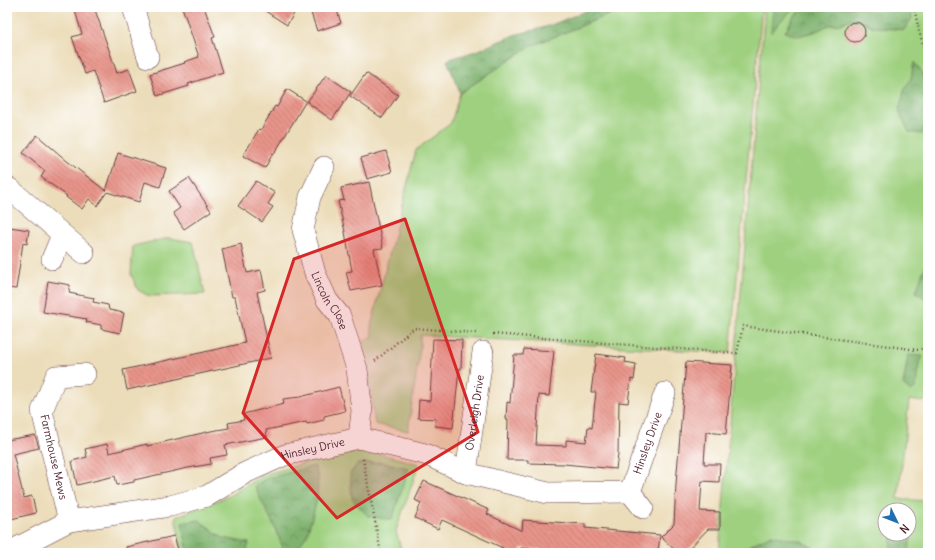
<svg xmlns="http://www.w3.org/2000/svg" width="935" height="560" font-family="Delius,sans-serif">
	<defs>
		<pattern id="forest-crowns" width="20" height="18" patternUnits="userSpaceOnUse"><rect width="20" height="18" fill="#7fb26e"/><path d="M2 6a3 3 0 1 1 6 0M12 15a3 3 0 1 1 6 0" fill="none" stroke="#6a905b"/></pattern>
		<pattern id="building-back-hatch" width="6" height="6" patternUnits="userSpaceOnUse"><rect width="6" height="6" fill="#e8948a"/><path d="M-1 5l2 2M0 0l6 6M5-1l2 2" fill="none" stroke="#be7871"/></pattern>
	</defs>
	<rect width="100%" height="100%" fill="#fff"/>
	<filter id="ink" filterUnits="userSpaceOnUse"><feTurbulence type="fractalNoise" baseFrequency=".025" numOctaves="2"/><feDisplacementMap in="SourceGraphic" scale="8" xChannelSelector="R" yChannelSelector="G"/><feConvolveMatrix kernelMatrix="1 2 1 2 8 2 1 2 1" color-interpolation-filters="sRGB"/></filter>
	<filter id="wash" filterUnits="userSpaceOnUse"><feTurbulence type="fractalNoise" baseFrequency=".012" numOctaves="4" result="noise"/><feDisplacementMap in="SourceGraphic" scale="16" xChannelSelector="R" yChannelSelector="G"/><feGaussianBlur stdDeviation="0.9" result="paint"/><feColorMatrix in="noise" values="0 0 0 0 0 0 0 0 0 0 0 0 0 0 0 0 0 1.4 0 .05"/><feComposite in="paint" operator="in"/></filter>
	<g filter="url(#wash)">
		<rect width="100%" height="100%" fill="#ecddba"/>
		<g fill="#9fd07f" stroke="#747855" fill-rule="evenodd">
			<polygon points="632,7 762,7 730,353 420,335 420,348 408,431 375,424 366,369 364,340 373,338 371,326 416,150 451,123 460,93 529,47 615,12"/>
			<path d="M 765,7 L 928,7 L 928,366 L 926,373 L 928,373 L 928,398 L 923,402 L 909,400 L 898,499 L 928,501 L 928,553 L 719,553 ZM 885,510 L 909,510 L 909,534 L 885,534 Z"/>
			<polygon points="169,238 193,242 205,294 149,296 138,290 131,274 133,246"/>
			<polygon points="358,448 419,464 396,531 402,553 183,553 175,517 229,496 263,475"/>
		</g>
		<g fill="url(#forest-crowns)" stroke="#64684c">
			<polygon points="595,7 632,7 615,12 529,47 460,93 447,60 479,50 514,35 549,26"/>
			<polygon points="773,7 795,7 779,23 771,33"/>
			<polygon points="805,7 909,7 912,18 904,30 874,27 865,23 851,19 842,24 829,25 814,32 798,36 785,32 794,16"/>
			<polygon points="914,62 925,76 928,88 928,127 922,134 909,132 899,111 904,91 911,78"/>
			<polygon points="928,264 928,301 916,292 923,271"/>
			<polygon points="908,355 923,356 919,362 916,387 911,392 903,385"/>
			<polygon points="380,462 409,468 392,520 368,516 352,499 350,474 357,464"/>
			<polygon points="314,466 318,477 317,500 307,535 294,553 285,553 273,523 261,500 255,486 265,479"/>
			<polygon points="909,511 913,513 909,553 890,553 892,534 909,534"/>
			<polygon points="199,520 223,538 249,543 246,553 188,553 182,523"/>
			<polygon points="772,535 801,541 823,553 739,553 740,550"/>
		</g>
		<g id="blocks">
			<g fill="url(#building-back-hatch)">
				<polygon points="74,7 94,7 117,73 129,69 137,91 104,103 93,71 85,74 72,37 82,34"/>
				<polygon points="182,7 204,7 215,37 212,38 223,72 188,84 189,86 157,96 150,74 185,63 184,62 199,57"/>
				<polygon points="259,7 298,7 287,25"/>
				<polygon points="309,7 336,7 341,23 317,31"/>
				<circle cx="855" cy="32" r="10"/>
				<polygon points="366,73 398,95 382,118 350,96"/>
				<polygon points="326,75 351,92 332,120 307,102"/>
				<polygon points="287,89 306,101 274,154 273,153 265,168 243,156 259,129 261,130 275,106 277,107"/>
				<polygon points="37,135 67,161 106,191 118,153 166,168 160,187 145,182 139,202 107,192 97,206 89,199 82,209 66,197 67,196 41,177 45,171 23,153"/>
				<polygon points="386,151 392,172 367,179 361,158"/>
				<polygon points="189,178 211,211 184,229 173,213 180,208 169,191"/>
				<polygon points="256,181 275,193 268,204 273,207 262,222 238,206"/>
				<polygon points="369,182 383,248 374,249 382,285 351,291 346,272 352,271 345,232 338,201 344,200 341,188"/>
				<polygon points="10,227 29,230 27,244 23,243 16,289 7,288 7,233 9,234"/>
				<polygon points="241,244 247,273 261,270 265,290 257,292 271,358 127,390 123,370 245,343 235,297 232,297 222,249"/>
				<polygon points="48,281 70,285 69,293 94,298 93,302 108,305 109,310 124,313 120,333 101,329 101,325 86,322 87,319 43,312"/>
				<polygon points="433,339 462,340 461,369 459,369 453,428 435,426 436,419 418,418 419,400 430,401"/>
				<polygon points="524,349 554,351 549,396 539,395 536,445 566,446 566,440 586,442 588,427 592,428 596,392 591,392 596,354 626,358 625,362 636,364 634,380 631,379 628,403 619,402 618,454 616,469 564,464 528,463 528,460 507,460 508,419 506,419 507,402 510,403 514,355 523,355"/>
				<polygon points="686,362 732,365 726,434 706,432 704,464 720,464 719,482 702,481 700,511 720,512 720,529 708,529 685,553 678,553 661,537 674,524 676,484"/>
				<polygon points="339,387 345,411 324,416 324,420 307,424 306,422 266,430 267,437 225,445 227,455 210,458 211,464 188,468 134,480 134,482 117,485 115,476 77,485 72,461 87,457 85,449 107,444 109,453 147,444 147,446 211,431 229,428 228,423 244,420 243,414 284,404 283,399 300,397"/>
				<polygon points="35,435 39,448 13,454 24,498 32,496 36,513 7,520 7,440"/>
				<polygon points="424,481 489,510 487,514 522,531 523,520 585,524 585,528 660,535 658,553 571,553 571,552 521,548 521,553 503,553 503,548 442,520 438,529 415,518 421,503 415,500"/>
				<polygon points="174,536 179,553 127,553 126,547"/>
			</g>
		</g>
	</g>
	<g filter="url(#ink)">
		<use href="#blocks" fill-opacity="0" stroke="#623c40" stroke-width="1"/>
		<g fill="none" stroke-linecap="round" stroke-linejoin="round">
			<g stroke="#623c40" stroke-width="22">
				<g id="minor">
					<polyline points="133,7 148,57"/>
					<path id="s1" d="M 324,167 L 310,197 L 303,230 L 315,273 L 327,300 L 340,316 L 357,369 L 362,411 L 359,438"/>
					<polyline points="7,188 10,189 84,253"/>
					<polyline points="52,259 62,235"/>
					<path id="s2" d="M 466,473 L 483,352"/>
					<polyline points="630,492 643,508"/>
					<polyline points="69,521 42,411 56,376 85,374"/>
					<path id="s3" d="M 7,553 L 69,521 L 170,506 L 207,496 L 245,473 L 285,455 L 359,438 L 425,454 L 466,473 L 548,493 L 630,492 L 665,393"/>
				</g>
			</g>
			<g stroke="#623c40" stroke-width="2.5" stroke-dasharray="1 3" stroke-linecap="butt">
				<polyline points="914,7 919,31 928,61"/>
				<polyline points="493,334 730,353 737,353 743,326 918,350 928,347"/>
				<polyline points="375,361 414,328 476,333"/>
				<polyline points="928,418 926,475 928,475"/>
				<polyline points="363,459 381,553"/>
			</g>
			<use href="#minor" stroke="#fff" stroke-width="21"/>
		</g>
	</g>
	<path fill="#d62828" fill-opacity="0.2" stroke="#d62828" stroke-width="3" stroke-linejoin="round" d="M 405,219 L 478,432 L 337,518 L 243,413 L 294,259 Z"/>
	<g text-anchor="middle" stroke-width="3.5" stroke-linejoin="round" paint-order="stroke">
		<g font-size="11" fill="#4a1f2b" stroke="#fff">
			<text dy="4" stroke="none"><textPath href="#s1" startOffset="143">Lincoln Close</textPath></text>
			<text dy="4" stroke="none"><textPath href="#s2" startOffset="61">Overleigh Drive</textPath></text>
			<text dy="4" stroke="none"><textPath href="#s3" startOffset="706">Hinsley Drive</textPath></text>
			<text dy="4" stroke="none"><textPath href="#s3" startOffset="327">Hinsley Drive</textPath></text>
			<text transform="translate(54 457) rotate(77)" y="4">Farmhouse Mews</text>
		</g>
	</g>
	<rect width="935" height="560" fill="none" stroke="#fff" stroke-width="24"/>
	<g transform="translate(897 522) rotate(133)"><circle r="19" fill="#ffffff" stroke="#b7a5aa"/>
	<path d="M0-3L7 15L0 10L-7 15Z" fill="#1f6fb2"/>
	<text y="-6" font-size="11" font-weight="bold" text-anchor="middle" fill="#4a1f2b">N</text>
	</g>
</svg>
